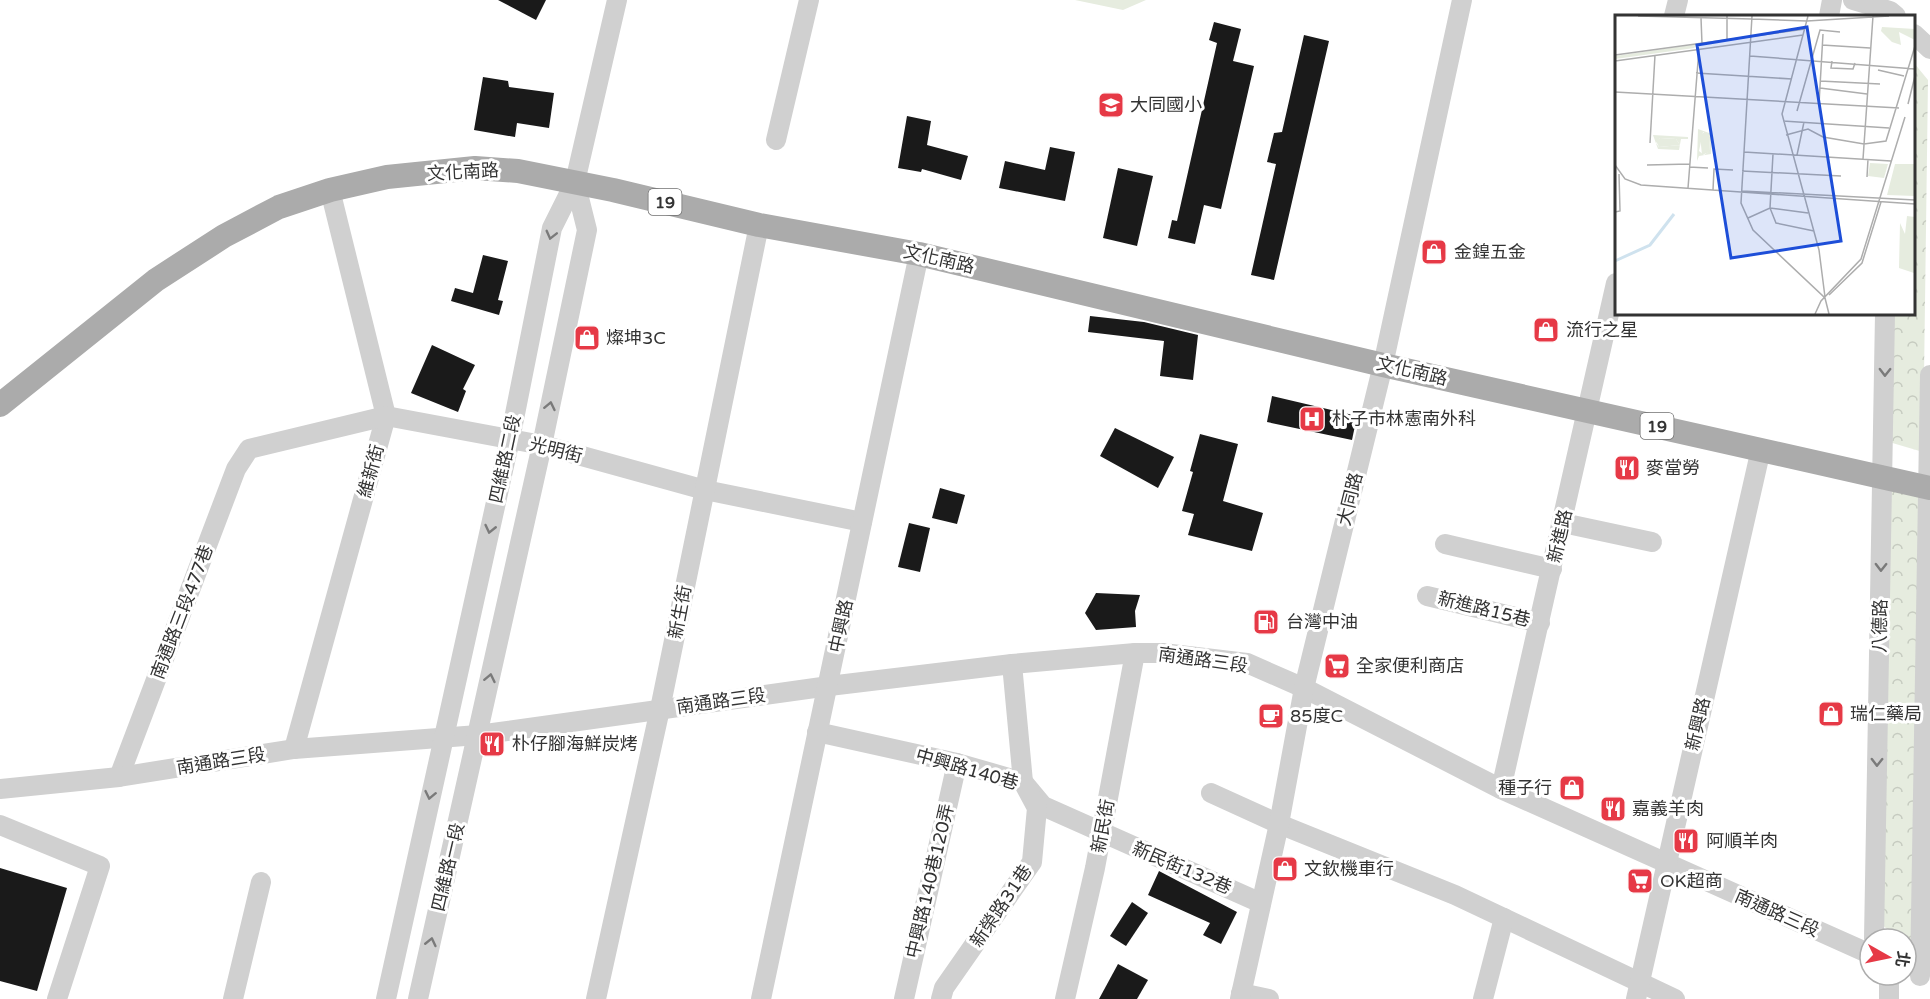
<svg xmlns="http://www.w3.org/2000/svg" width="1930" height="999" font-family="'Varela Round','Noto Sans TC',sans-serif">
	<defs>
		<pattern id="park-crowns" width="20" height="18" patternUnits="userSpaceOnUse" patternTransform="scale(1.5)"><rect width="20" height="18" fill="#e6ecdf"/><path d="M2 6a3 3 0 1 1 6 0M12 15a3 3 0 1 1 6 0" fill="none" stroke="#c6cbc0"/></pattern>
	</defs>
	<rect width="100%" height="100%" fill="#fff"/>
	<g fill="url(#park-crowns)">
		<polygon points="1914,63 1928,80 1923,452 1889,442 1892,314 1914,314"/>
		<polygon points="1890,485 1924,494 1915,953 1906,945 1906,939 1899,939 1881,924"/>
	</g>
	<polygon fill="#e6ecdf" points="1075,0 1146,0 1123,10"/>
	<g fill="#1a1a1a">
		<polygon points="498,0 546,0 536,20"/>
		<polygon points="1214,22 1241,29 1233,61 1254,66 1221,209 1204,205 1195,244 1168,238 1172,220 1177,221 1217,43 1209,40"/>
		<polygon points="1304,35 1329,41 1274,280 1251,275 1276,164 1267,162 1274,133 1282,132"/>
		<polygon points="483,77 508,81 509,87 554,93 549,128 517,123 515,137 474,130"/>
		<polygon points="907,116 931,121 927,145 968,156 961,180 922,169 921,172 898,168"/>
		<polygon points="1050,147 1075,152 1065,201 999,188 1005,161 1045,170"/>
		<polygon points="1118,168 1153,176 1137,246 1103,238"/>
		<polygon points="483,255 508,261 498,300 503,301 499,315 451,301 455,288 473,293"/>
		<polygon points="1090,316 1144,322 1198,335 1193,380 1160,376 1164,341 1088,332"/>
		<polygon points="432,345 475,365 463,389 466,391 458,412 411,393"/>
		<polygon points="1272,396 1357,416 1352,440 1267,422"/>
		<polygon points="1115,428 1174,457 1158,488 1100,456"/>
		<polygon points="1200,434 1238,444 1223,501 1263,513 1252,551 1188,535 1194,514 1182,511 1193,472 1190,471"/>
		<polygon points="940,488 965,495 957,524 932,518"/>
		<polygon points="909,523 930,528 920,572 898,567"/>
		<polygon points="1096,593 1140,595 1135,611 1136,627 1096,630 1085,613"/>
		<polygon points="0,868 67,888 37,991 0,981"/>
		<polygon points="1159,871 1237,912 1221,944 1203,935 1210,923 1148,895"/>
		<polygon points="1132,902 1148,913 1126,946 1110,936"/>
		<polygon points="1118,964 1148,980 1137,999 1099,999"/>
	</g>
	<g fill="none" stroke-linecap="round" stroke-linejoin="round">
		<g stroke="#d0d0d0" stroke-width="20">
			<polyline points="1853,0 1890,11 1896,16"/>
			<polyline points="1674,16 1678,0"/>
			<polyline points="1829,16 1832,0"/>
			<polyline points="1914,34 1930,49"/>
			<polyline points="776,140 809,0"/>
			<polyline points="1563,523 1652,542"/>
			<polyline points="1445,544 1552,569"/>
			<polyline points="1427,596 1540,623"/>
			<polyline points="817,732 957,763 1023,782 1043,806 1261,903"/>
			<polyline points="294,749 386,416 330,190"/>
			<polyline points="119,777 236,469 249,449 386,416 542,445 705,490 862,522"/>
			<polyline points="0,789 119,777 294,749 478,735 829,686 1012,664 1135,653 1163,653 1247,663 1304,688 1501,789 1870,954"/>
			<polyline points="1501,789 1616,283"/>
			<polyline points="1211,793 1279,824 1455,895 1675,999"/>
			<polyline points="0,825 100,866 57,999"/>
			<polyline points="1874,939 1885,314"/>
			<polyline points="1920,976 1930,375"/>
			<polyline points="1241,993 1269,999"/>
			<polyline points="233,999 261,882"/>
			<polyline points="386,999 510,439 552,228 575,182 617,0"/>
			<polyline points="418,999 542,445 587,230 575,182"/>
			<polyline points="596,999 660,709 759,225"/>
			<polyline points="761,999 919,254"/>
			<polyline points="904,999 957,763"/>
			<polyline points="941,999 944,988 1032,862 1037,808 1023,782 1012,664"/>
			<polyline points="1065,999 1095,868 1135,653"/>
			<polyline points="1240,999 1279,824 1304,688 1383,365 1462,0"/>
			<polyline points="1483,999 1504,918"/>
			<polyline points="1636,999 1761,449"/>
			<polyline points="1889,999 1889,975"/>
		</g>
		<polyline stroke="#ababab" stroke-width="24" points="0,405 156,280 224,236 279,207 330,190 387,177 475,168 518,171 613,190 759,225 919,254 1383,365 1930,488"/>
	</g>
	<defs><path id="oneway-chevron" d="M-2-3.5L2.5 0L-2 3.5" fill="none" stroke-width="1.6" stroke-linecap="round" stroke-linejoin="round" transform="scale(1.5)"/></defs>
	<g stroke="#7a7a7a">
		<use href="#oneway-chevron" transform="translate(551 235) rotate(104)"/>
		<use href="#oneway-chevron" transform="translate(1885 372) rotate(91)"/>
		<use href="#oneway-chevron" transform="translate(550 406) rotate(-78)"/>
		<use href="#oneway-chevron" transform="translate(490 529) rotate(103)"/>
		<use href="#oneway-chevron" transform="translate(1881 567) rotate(91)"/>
		<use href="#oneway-chevron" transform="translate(490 678) rotate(-78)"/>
		<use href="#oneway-chevron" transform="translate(1877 762) rotate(91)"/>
		<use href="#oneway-chevron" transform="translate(430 795) rotate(102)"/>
		<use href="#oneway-chevron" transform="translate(431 942) rotate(-77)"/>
	</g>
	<defs>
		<g id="school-square" transform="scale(1.35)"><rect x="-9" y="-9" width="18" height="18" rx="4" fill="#e63946" stroke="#fff"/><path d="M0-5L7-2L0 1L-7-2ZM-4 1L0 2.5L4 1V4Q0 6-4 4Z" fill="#fff"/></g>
		<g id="shop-square" transform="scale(1.35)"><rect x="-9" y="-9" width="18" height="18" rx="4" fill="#e63946" stroke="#fff"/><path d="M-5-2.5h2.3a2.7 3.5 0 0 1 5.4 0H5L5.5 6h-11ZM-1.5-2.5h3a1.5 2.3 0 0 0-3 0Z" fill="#fff"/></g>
		<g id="hospital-square" transform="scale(1.35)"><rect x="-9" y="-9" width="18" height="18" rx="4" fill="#e63946" stroke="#fff"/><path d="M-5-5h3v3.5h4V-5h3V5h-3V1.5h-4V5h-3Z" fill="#fff"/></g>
		<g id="restaurant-square" transform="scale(1.35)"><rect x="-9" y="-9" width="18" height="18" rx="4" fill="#e63946" stroke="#fff"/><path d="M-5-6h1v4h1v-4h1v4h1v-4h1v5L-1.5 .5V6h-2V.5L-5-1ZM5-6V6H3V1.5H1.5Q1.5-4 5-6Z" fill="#fff"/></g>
		<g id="fuel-square" transform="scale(1.35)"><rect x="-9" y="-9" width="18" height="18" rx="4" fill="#e63946" stroke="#fff"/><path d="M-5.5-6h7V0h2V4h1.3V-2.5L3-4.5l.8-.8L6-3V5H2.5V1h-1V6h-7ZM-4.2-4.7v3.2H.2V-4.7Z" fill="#fff"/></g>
		<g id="supermarket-square" transform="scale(1.35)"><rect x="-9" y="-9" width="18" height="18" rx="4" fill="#e63946" stroke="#fff"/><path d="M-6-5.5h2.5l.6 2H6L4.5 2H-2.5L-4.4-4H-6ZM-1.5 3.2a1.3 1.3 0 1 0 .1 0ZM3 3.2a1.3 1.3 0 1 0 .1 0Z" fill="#fff"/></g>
		<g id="cafe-square" transform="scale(1.35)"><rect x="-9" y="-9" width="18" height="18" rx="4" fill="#e63946" stroke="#fff"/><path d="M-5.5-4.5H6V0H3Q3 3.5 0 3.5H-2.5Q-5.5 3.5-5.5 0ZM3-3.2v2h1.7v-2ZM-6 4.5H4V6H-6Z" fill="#fff"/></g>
	</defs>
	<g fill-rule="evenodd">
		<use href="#school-square" x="1111" y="105"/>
		<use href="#shop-square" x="1434" y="252"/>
		<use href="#shop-square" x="1546" y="330"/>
		<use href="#shop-square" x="587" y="338"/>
		<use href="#hospital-square" x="1312" y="419"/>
		<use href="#restaurant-square" x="1627" y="468"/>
		<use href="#fuel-square" x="1266" y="622"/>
		<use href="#supermarket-square" x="1337" y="666"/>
		<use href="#shop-square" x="1831" y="714"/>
		<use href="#cafe-square" x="1271" y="716"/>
		<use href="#restaurant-square" x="492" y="744"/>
		<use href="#shop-square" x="1572" y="788"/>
		<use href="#restaurant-square" x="1613" y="809"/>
		<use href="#restaurant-square" x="1686" y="841"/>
		<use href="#shop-square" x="1285" y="869"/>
		<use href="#supermarket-square" x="1640" y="881"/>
	</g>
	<g text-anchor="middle" stroke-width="6" stroke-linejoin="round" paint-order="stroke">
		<g fill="#fff" stroke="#707070" stroke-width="1.5">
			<rect x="648.5" y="189" width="33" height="26" rx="4.5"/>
			<rect x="1640.5" y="413" width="33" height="26" rx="4.5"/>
		</g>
		<g font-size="16" font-weight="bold" fill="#333">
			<text x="665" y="208">19</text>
			<text x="1657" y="432">19</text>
		</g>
		<g font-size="18" fill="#333" stroke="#fff" text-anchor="start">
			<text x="1130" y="111">大同國小</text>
			<text x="1454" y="258">金鍠五金</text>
			<text x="1566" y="336">流行之星</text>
			<text x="606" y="344">燦坤3C</text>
			<text x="1332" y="425">朴子市林憲南外科</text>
			<text x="1646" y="474">麥當勞</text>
			<text x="1286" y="628">台灣中油</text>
			<text x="1356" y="672">全家便利商店</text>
			<text x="1850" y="720">瑞仁藥局</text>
			<text x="1290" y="722">85度C</text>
			<text x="512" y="750">朴仔腳海鮮炭烤</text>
			<text x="1552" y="794" text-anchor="end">種子行</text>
			<text x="1632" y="815">嘉義羊肉</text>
			<text x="1706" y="847">阿順羊肉</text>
			<text x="1304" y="875">文欽機車行</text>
			<text x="1660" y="887">OK超商</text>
		</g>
		<g font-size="18" fill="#333" stroke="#fff">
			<text transform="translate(463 172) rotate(-3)" y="6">文化南路</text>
			<text transform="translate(939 259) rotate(13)" y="6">文化南路</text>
			<text transform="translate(1412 371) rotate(13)" y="6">文化南路</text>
			<text transform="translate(556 450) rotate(14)" y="6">光明街</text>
			<text transform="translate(505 459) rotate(-78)" y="6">四維路二段</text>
			<text transform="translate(371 471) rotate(-75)" y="6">維新街</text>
			<text transform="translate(1350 499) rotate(-76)" y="6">大同路</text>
			<text transform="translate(1560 536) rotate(-77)" y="6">新進路</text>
			<text transform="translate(1484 609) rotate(14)" y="6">新進路15巷</text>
			<text transform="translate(182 612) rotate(-69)" y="6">南通路三段477巷</text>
			<text transform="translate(680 612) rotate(-79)" y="6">新生街</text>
			<text transform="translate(841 626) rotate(-78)" y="6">中興路</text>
			<text transform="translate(1880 626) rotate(-89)" y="6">八德路</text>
			<text transform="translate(1203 660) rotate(8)" y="6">南通路三段</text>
			<text transform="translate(721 701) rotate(-8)" y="6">南通路三段</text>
			<text transform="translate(1698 724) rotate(-77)" y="6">新興路</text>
			<text transform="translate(221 761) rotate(-9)" y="6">南通路三段</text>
			<text transform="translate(967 769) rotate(16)" y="6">中興路140巷</text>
			<text transform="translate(1103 826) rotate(-79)" y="6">新民街</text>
			<text transform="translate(448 867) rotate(-77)" y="6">四維路一段</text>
			<text transform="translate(1182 868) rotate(23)" y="6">新民街132巷</text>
			<text transform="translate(930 881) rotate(-77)" y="6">中興路140巷120弄</text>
			<text transform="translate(1001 906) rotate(-56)" y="6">新榮路31巷</text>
			<text transform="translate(1777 913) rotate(24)" y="6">南通路三段</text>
		</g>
	</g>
	<g transform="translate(1615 15)">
		<rect width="300" height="300" fill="#fff"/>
		<path d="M 90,117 L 95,122 L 94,137 L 87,140 L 85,120 ZM 45,123 L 61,124 L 65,130 L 44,132 L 41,126 ZM 255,148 L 273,149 L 269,163 L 253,161 Z" fill="#e6ecdf"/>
		<path d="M 267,12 L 300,14 L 300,25 L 284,17 L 286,30 L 277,27 L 266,16 Z" fill="#e6ecdf"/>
		<path d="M 83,29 L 79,33 L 0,44 L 0,41 ZM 280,149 L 300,149 L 300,181 L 272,180 Z" fill="#e6ecdf"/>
		<path d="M 83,114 L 97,119 L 96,139 L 84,141 L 82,146 ZM 88,117 L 95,122 L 94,136 L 89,140 L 84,136 ZM 38,120 L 73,122 L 73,124 L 66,124 L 64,135 L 43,134 ZM 45,123 L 61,124 L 65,130 L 44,132 L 41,128 ZM 277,168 L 298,168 L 297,179 L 276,179 ZM 292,201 L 300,202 L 299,258 L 284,253 L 285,208 L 290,219 Z" fill="#e6ecdf" fill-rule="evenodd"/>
		<path fill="none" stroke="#cfe2ee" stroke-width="3" d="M 0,246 L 35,230 L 59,199"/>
		<path fill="none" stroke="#adadad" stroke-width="1.5" d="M 23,1 L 137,4M 112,1 L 112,25M 137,1 L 126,188 L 138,215 L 210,283 L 214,299M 193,1 L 167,99 L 204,235 L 210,282M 86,3 L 87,29M 137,4 L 192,6 L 274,1M 207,30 L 255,33M 0,40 L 190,14M 135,41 L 300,54M 0,46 L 188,20M 217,46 L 216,53 L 238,54 L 240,48M 263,55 L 289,61M 81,58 L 177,64M 205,66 L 265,69M 205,73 L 252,79M 0,77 L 284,93M 204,89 L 208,19M 293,89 L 300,61M 182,96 L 205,15 L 225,17M 168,106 L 274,113M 171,120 L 193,114 L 208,122 L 249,129 L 271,126 L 300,31M 35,128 L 40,40M 129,137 L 276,146M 158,139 L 155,193 L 161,208 L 199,216M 182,140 L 189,107M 248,144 L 258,1M 0,150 L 10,164 L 26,170 L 300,189M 32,150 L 75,149M 74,152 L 93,153M 127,156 L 226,161M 252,162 L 253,144M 73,173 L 84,34M 98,175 L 99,154 L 118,155M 127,176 L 300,185M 0,197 L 5,196 L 4,159M 133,203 L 155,193 L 193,198M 214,280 L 247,248 L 266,187M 200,299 L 206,286 L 246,244 L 290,102"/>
		<path fill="#1d4ed8" fill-opacity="0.15" stroke="#1d4ed8" stroke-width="3" d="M 192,12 L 226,226 L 116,243 L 82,30 Z"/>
		<rect width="300" height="300" fill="none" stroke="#333" stroke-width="3"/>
	</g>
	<g transform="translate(1888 957) rotate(99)"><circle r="28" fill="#ffffff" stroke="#adadad" stroke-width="1.5"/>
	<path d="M0-4.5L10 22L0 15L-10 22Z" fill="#e63946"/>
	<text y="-9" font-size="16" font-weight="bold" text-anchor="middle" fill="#333333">北</text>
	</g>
</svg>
